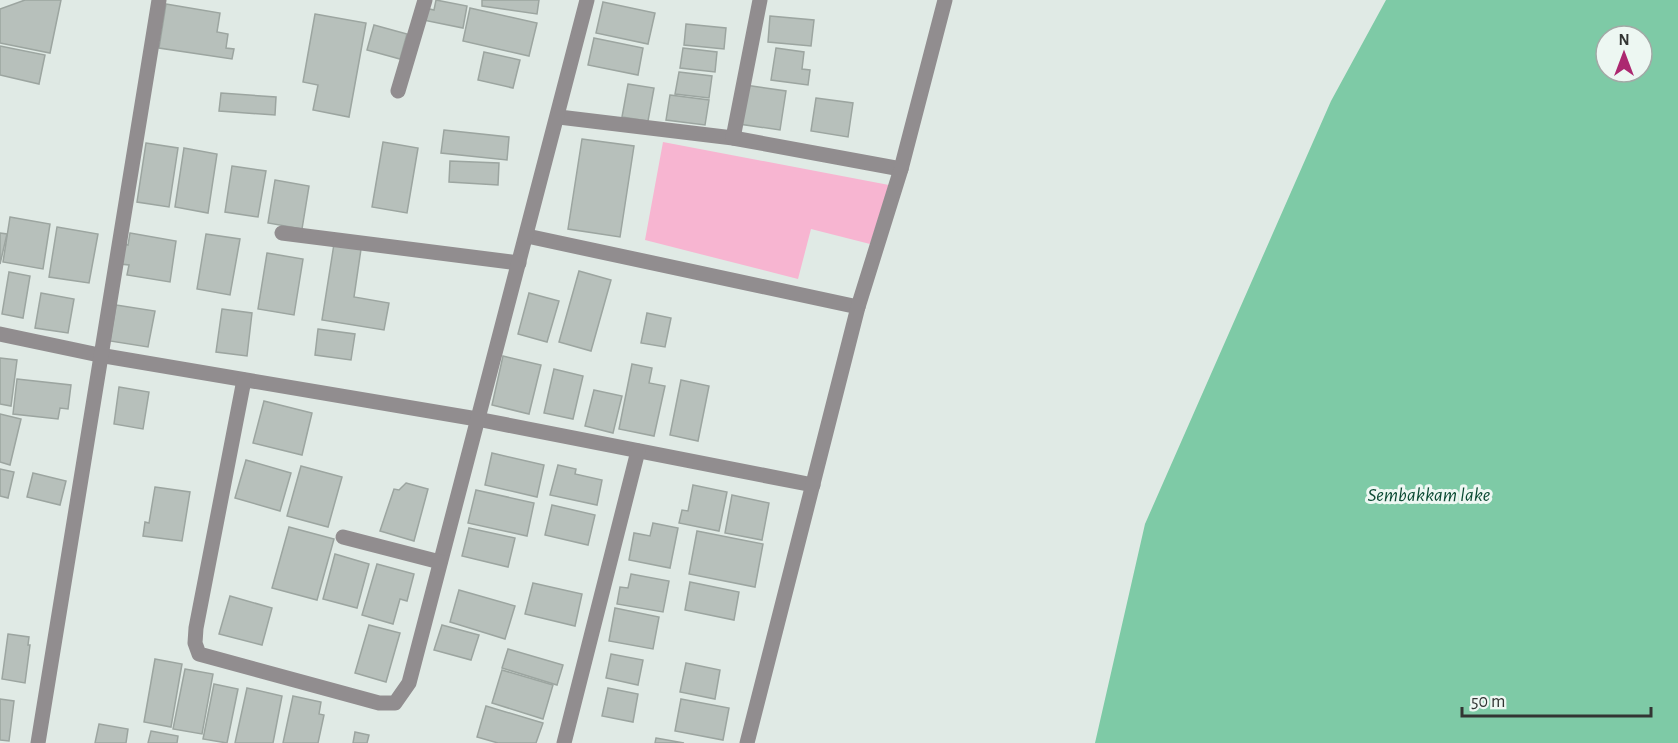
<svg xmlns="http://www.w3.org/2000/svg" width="1678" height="743" font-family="'Alegreya Sans',sans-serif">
	<rect width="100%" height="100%" fill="#e0eae5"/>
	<polygon fill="#f7b5d1" points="663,142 889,185 870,244 811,229 798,279 645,240"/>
	<path fill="#7ecaa6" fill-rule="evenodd" d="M 1386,0 L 1678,0 L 1678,743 L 1095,743 L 1145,524 L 1331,101 ZM 1606,36 L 1642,36 L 1642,72 L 1606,72 Z"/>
	<g fill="#b7c0bb" stroke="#9ca5a0" stroke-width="1.5">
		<polygon points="25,0 61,0 50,53 0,43 0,9"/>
		<polygon points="436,0 467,6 463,28 423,20 425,8 434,10"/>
		<polygon points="482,0 539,0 537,14 482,6"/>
		<polygon points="603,2 655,13 648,44 596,33"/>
		<polygon points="166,4 220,13 217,32 228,34 226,48 234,49 232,59 159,48"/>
		<polygon points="470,8 537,23 529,56 463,41"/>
		<polygon points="315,14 366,23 349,117 313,110 318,85 303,82"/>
		<polygon points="770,16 814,20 811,46 768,42"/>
		<polygon points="686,24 726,28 724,49 684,45"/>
		<polygon points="374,25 407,34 400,59 367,50"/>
		<polygon points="594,38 643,48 638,75 588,65"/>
		<polygon points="0,46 45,55 39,84 0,75"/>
		<polygon points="683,48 717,52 715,72 680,68"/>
		<polygon points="776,48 804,52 802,69 810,70 808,85 771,80"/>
		<polygon points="484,52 520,60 513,88 478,80"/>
		<polygon points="679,72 712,76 709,98 675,94"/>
		<polygon points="628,84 654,88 648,121 622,117"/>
		<polygon points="745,85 786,91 780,130 739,124"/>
		<polygon points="221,93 276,97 275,115 219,111"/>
		<polygon points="670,95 709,100 705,125 666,120"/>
		<polygon points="816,98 853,103 848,137 811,131"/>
		<polygon points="444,130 509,137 507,160 441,153"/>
		<polygon points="582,139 634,146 620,237 568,229"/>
		<polygon points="383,142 418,148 407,213 372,207"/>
		<polygon points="146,143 178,148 169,207 137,202"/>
		<polygon points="184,148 217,154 208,213 175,207"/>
		<polygon points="450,161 499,163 498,185 449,182"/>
		<polygon points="232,166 266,171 258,217 225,212"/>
		<polygon points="275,180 309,186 302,229 268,223"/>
		<polygon points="10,217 50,224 43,269 3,262"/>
		<polygon points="57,227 98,234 89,283 49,277"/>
		<polygon points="0,233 7,234 0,264"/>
		<polygon points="130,233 176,241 170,282 127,275 129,265 120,264 123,244 128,245"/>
		<polygon points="206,234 240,239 230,295 197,289"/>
		<polygon points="334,244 361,249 354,297 389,303 384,330 322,320"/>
		<polygon points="267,253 303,259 294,315 258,309"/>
		<polygon points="579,271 611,280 591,351 559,342"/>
		<polygon points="9,272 30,276 23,318 2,314"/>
		<polygon points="41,293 74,299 68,333 35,328"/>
		<polygon points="529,293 559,301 547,342 518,334"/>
		<polygon points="116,305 155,311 148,347 110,341"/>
		<polygon points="222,309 252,313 247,356 216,352"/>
		<polygon points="647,313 671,318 665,347 641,343"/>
		<polygon points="318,329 355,334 351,360 315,355"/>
		<polygon points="503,356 541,365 529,414 492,405"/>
		<polygon points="0,358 17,360 11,406 0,404"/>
		<polygon points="632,364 652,368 649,383 665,386 654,436 619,429"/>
		<polygon points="554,369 583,376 573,419 544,413"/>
		<polygon points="17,379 71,385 68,409 60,408 58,419 13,414"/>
		<polygon points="681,380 709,386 698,441 670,435"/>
		<polygon points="119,387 149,392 143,429 114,424"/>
		<polygon points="594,390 622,396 613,433 585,426"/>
		<polygon points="264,401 312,413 302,455 253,443"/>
		<polygon points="0,414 21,419 10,465 0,462"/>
		<polygon points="492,453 544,465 537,497 485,485"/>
		<polygon points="246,460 291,473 280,511 235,498"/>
		<polygon points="558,465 576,469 575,474 602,480 597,505 550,495"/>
		<polygon points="301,466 342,477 328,527 287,516"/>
		<polygon points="0,469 14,472 8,498 0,496"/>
		<polygon points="33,473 66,481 60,505 27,497"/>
		<polygon points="406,483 428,489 414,541 380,531 394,489 399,490"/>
		<polygon points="693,485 727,492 719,531 679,523 682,510 688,511"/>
		<polygon points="155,487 190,492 182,541 143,536 145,522 149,523"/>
		<polygon points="476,490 534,503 527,536 468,523"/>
		<polygon points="732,495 769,503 762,540 725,533"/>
		<polygon points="552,505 595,515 588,545 545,535"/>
		<polygon points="653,523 678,528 670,568 629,560 634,533 650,536"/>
		<polygon points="289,527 334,539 317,600 272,588"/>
		<polygon points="469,528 515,538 508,567 462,556"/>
		<polygon points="697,531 763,544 755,587 689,574"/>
		<polygon points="335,554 369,564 357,608 323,599"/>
		<polygon points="377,564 414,574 407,601 400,599 393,624 362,615"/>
		<polygon points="631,574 669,581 663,612 617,604 620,587 628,588"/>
		<polygon points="690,582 739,592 734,620 685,610"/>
		<polygon points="533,583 582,594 575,626 525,614"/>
		<polygon points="459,590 515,606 505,639 450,622"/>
		<polygon points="230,596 272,608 262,645 219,634"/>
		<polygon points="615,608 659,617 653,649 609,641"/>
		<polygon points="369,625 400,633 386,682 355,673"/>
		<polygon points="442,625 479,635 471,660 434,650"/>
		<polygon points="8,634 29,637 28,645 30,645 25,683 2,679"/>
		<polygon points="508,649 563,665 557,685 502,668"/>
		<polygon points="611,654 643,660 638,685 606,678"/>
		<polygon points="155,659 182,664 171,727 144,722"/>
		<polygon points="686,663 720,670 715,699 680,692"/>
		<polygon points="185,669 213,674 202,734 173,729"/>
		<polygon points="502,670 553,685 543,719 492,703"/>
		<polygon points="214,684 238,689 227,743 203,739"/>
		<polygon points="247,688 282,696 273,743 235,743"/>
		<polygon points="608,688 638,694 633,722 602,716"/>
		<polygon points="293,696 321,702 319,714 324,715 318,743 283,743"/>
		<polygon points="0,699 14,701 9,741 0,740"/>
		<polygon points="681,699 729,708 723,740 675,731"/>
		<polygon points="486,706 543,723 536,743 498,743 477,737"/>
		<polygon points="99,724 128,729 126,743 95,743"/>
		<polygon points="151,731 178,736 177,743 148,743"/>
		<polygon points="355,732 369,735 367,743 353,743"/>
		<polygon points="656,738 684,743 655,743"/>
	</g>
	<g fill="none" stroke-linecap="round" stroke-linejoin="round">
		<g stroke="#918d8f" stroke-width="15">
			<polyline points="398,91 425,0"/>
			<polyline points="559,117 733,138 901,169"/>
			<polyline points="733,138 760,0"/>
			<polyline points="282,233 519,263"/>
			<polyline points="527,236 858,307"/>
			<polyline points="0,334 99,355 477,419 813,485"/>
			<polyline points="244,380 196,628 195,643 199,654 379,703 395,703 409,683 587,0"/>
			<polyline points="343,537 440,562"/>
			<polyline points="38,743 159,0"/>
			<polyline points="564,743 638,451"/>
			<polyline points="747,743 858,307 901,169 945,0"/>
		</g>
	</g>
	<g text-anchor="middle" stroke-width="6" stroke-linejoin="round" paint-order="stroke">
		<g font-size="20" font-style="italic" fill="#0b4a33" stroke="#edf7f2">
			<text x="1429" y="501">Sembakkam lake</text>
		</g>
	</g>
	<g transform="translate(1624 54)"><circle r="28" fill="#edf7f2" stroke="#a2a9a6" stroke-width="1.5"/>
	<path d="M0-4.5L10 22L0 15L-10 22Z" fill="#ac2870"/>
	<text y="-9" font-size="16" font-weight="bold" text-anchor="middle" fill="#323533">N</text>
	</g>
	<path d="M1462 707v9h189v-9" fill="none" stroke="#323533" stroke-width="3"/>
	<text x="1471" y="707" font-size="18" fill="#323533" stroke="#edf7f2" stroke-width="4.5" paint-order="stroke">50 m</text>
</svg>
